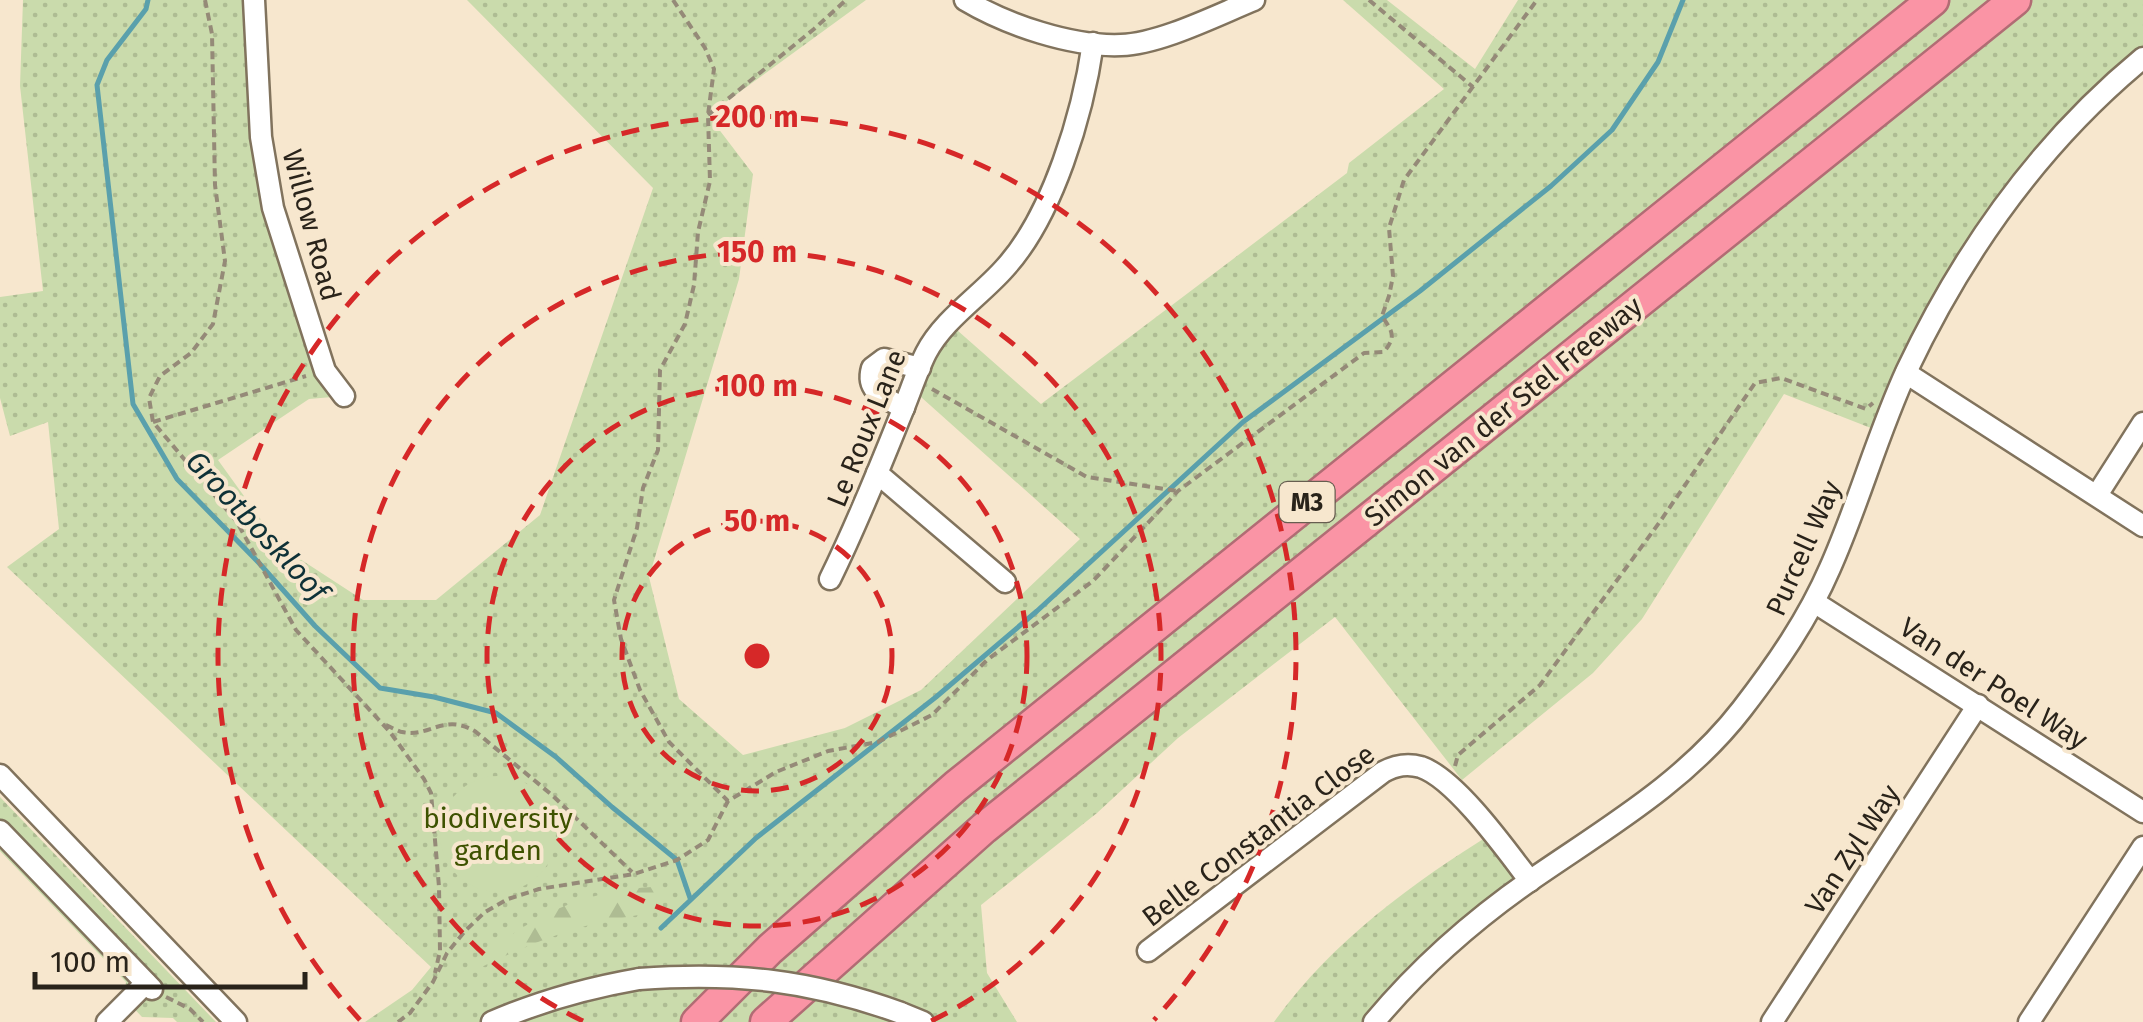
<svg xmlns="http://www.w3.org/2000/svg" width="2143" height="1022" font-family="'Fira Sans',sans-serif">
	<defs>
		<pattern id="grass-dots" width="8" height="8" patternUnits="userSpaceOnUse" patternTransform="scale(2.5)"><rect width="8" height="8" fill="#cadbac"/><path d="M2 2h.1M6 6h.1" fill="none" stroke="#aebc93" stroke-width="1.8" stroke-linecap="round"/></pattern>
		<pattern id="forest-firs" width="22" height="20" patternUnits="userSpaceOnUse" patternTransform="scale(2.5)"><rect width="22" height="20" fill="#cadbac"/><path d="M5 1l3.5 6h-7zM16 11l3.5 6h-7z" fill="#aebc93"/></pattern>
	</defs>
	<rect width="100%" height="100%" fill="#f7e7ce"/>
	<g fill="url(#grass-dots)">
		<polygon points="23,0 254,0 273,208 344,396 309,399 218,460 280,546 363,600 436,600 540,515 653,188 467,0 866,0 708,115 753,174 739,279 649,577 679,699 743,755 845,728 921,690 1080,539 912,389 949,323 1041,404 1347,173 1349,163 1444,89 1343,0 1387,0 1475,69 1518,0 2143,0 2143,58 1994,220 1881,432 1784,394 1642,619 1593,673 1462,780 1335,617 1178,738 1097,813 981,905 987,973 1017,1022 365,1022 412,990 431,967 7,567 59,529 48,422 10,436 0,398 0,297 43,291 20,86"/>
		<polygon points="0,797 216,1022 177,1022 173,1018 142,1017 124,998 126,982 0,851"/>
		<path d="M 1493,833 L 1530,881 L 1374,1022 L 1274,1022 C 1329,944 1413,882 1493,833 Z"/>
	</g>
	<path fill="url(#forest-firs)" d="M 652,887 L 663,892 L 666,899 L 658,911 C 635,916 612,919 589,925 C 544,937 499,958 458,979 C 515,924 572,892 652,887 Z"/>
	<circle fill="#cadbac" cx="498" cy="834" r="58"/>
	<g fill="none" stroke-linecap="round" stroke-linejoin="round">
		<g stroke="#5aa0ac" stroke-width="5">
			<polyline points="148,0 146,9 107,60 97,85 133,404 177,479 259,563 315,626 380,688 434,697 496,713 556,757 612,807 677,860 690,898"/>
			<polyline points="661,928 756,838 936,697 1037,611 1243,422 1420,291 1551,186 1612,130 1658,62 1683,0"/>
		</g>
		<g stroke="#81735d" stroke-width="25">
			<g id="minor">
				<polyline points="254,0 261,137 273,208 325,371 344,396"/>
				<path d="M 965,0 C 1007,25 1072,47 1121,45 C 1160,44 1217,15 1254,0"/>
				<polyline points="1906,373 2143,526"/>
				<path d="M 904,408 C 886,398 865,392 872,368 L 884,359 L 920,368"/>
				<polyline points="877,473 1005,582"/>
				<polyline points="2097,495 2143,423"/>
				<path d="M 830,579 C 856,526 878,472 900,417 C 909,396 916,373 926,353 C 943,320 980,296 1004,269 C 1053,216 1083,113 1093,43"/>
				<polyline points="1814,602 2143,812"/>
				<polyline points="0,775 236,1022"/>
				<polyline points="0,831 152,989"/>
				<path d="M 1148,951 L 1383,772 C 1396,765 1407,763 1421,767 C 1456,779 1507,851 1530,881"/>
				<polyline points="901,1013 923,1022"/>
				<polyline points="107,1022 146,983"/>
				<path d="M 492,1022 C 540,1001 587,988 639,979"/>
				<path d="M 1374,1022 C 1420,967 1472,921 1531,880 C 1606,828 1685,783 1742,709 C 1776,665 1808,619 1830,568 C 1859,503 1877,435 1907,370 C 1963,252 2041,142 2143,58"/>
				<polyline points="1772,1022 1978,705"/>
				<polyline points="2029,1022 2143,847"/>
			</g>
		</g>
		<g stroke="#b16c74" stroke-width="35">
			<g id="highway">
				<polyline points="697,1022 770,949 956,786 1933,0"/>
				<polyline points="766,1022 984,828 2015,0"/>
			</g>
		</g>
		<g stroke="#958a78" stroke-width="4" stroke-dasharray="8 5" stroke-linecap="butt">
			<polyline points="205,0 212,34 215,185 225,261 213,324 191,353 160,376 149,398 153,422 237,522 296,630 390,732 424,779 431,793 439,887 440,951 435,973"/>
			<polyline points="673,0 705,48 714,69 708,115 710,181 698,232 694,285 685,324 660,370 658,450 643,488 637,528 614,600 621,639 640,690 669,742 728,801"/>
			<polyline points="1369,0 1473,87"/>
			<polyline points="708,115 814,29 846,0"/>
			<polyline points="932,389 1087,477 1178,491"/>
			<polyline points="153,422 306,376"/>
			<path d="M 386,725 C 388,726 400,732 402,732 C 430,738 444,712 476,732 L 552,795 L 632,872"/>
			<polyline points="1455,766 1458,755 1540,685 1659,523 1755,383 1781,378 1866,409 1873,403"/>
			<polyline points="166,997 190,1009 203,1022"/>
			<path d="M 398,1022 L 410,1013 L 433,982 L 447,953 L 465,931 L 485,912 L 508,899 L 539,889 L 634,874 L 677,860 L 708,840 L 728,801 L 776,772 L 828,751 L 878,742 L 932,715 L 987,660 L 1093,581 L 1178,491 L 1364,353 L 1384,352 C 1397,335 1392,332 1382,316 L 1389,296 L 1393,276 L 1389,228 L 1404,180 L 1537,0"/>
		</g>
		<use href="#minor" stroke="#fff" stroke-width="20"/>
		<use href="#highway" stroke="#fa94a5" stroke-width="30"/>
		<g stroke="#81735d" stroke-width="25" stroke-linecap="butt">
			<path id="minor-bridge" d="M 639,979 C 736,972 810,980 901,1013"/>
		</g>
		<use href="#minor-bridge" stroke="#fff" stroke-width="20"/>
	</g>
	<g fill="none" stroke="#d62828" stroke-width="5" stroke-dasharray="18 12">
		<circle cx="757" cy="656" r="135"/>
		<circle cx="757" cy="656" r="270"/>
		<path d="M583 1021A404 404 0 1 1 931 1021"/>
		<path d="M360 1020A539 539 0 1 1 1154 1020"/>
	</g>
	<g text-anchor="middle" stroke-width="8" stroke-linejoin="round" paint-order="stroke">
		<rect fill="#f7e7ce" stroke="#675e50" stroke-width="2.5" x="1279.5" y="482" width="55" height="40" rx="8"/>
		<g font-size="25" font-weight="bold" fill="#29231a">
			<text x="1307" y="511">M3</text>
		</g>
		<g font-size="28" fill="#29231a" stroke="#f7e7ce">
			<text transform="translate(312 225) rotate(75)" y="10">Willow Road</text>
			<text transform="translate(1503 411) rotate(-39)" y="10">Simon van der Stel Freeway</text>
			<text transform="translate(866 428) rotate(-68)" y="10">Le Roux Lane</text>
			<text transform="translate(1803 548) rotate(-66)" y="10">Purcell Way</text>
			<text transform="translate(1994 683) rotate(33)" y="10">Van der Poel Way</text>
			<text transform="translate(1258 835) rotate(-37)" y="10">Belle Constantia Close</text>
			<text transform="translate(1852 849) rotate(-57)" y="10">Van Zyl Way</text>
		</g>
		<g font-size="28" fill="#3e5200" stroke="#f7e7ce">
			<text x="498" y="828">biodiversity<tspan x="498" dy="32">garden</tspan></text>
		</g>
		<g font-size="30" font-style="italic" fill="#0e3137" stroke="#f7e7ce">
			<text transform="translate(257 526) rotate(47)" y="10">Grootboskloof</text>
		</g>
	</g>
	<circle cx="757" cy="656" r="15" fill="#d62828" stroke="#f7e7ce" stroke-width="5"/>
	<g font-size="30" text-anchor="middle" font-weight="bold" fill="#d62828" stroke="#f7e7ce" stroke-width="8" stroke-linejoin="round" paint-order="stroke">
		<text x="757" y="127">200 m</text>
		<text x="757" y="262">150 m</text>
		<text x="757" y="396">100 m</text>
		<text x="757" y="531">50 m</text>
	</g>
	<path d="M35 972v15h270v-15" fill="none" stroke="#29231a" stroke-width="5"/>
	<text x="50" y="972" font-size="30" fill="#29231a" stroke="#f7e7ce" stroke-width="8" paint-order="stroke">100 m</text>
</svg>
